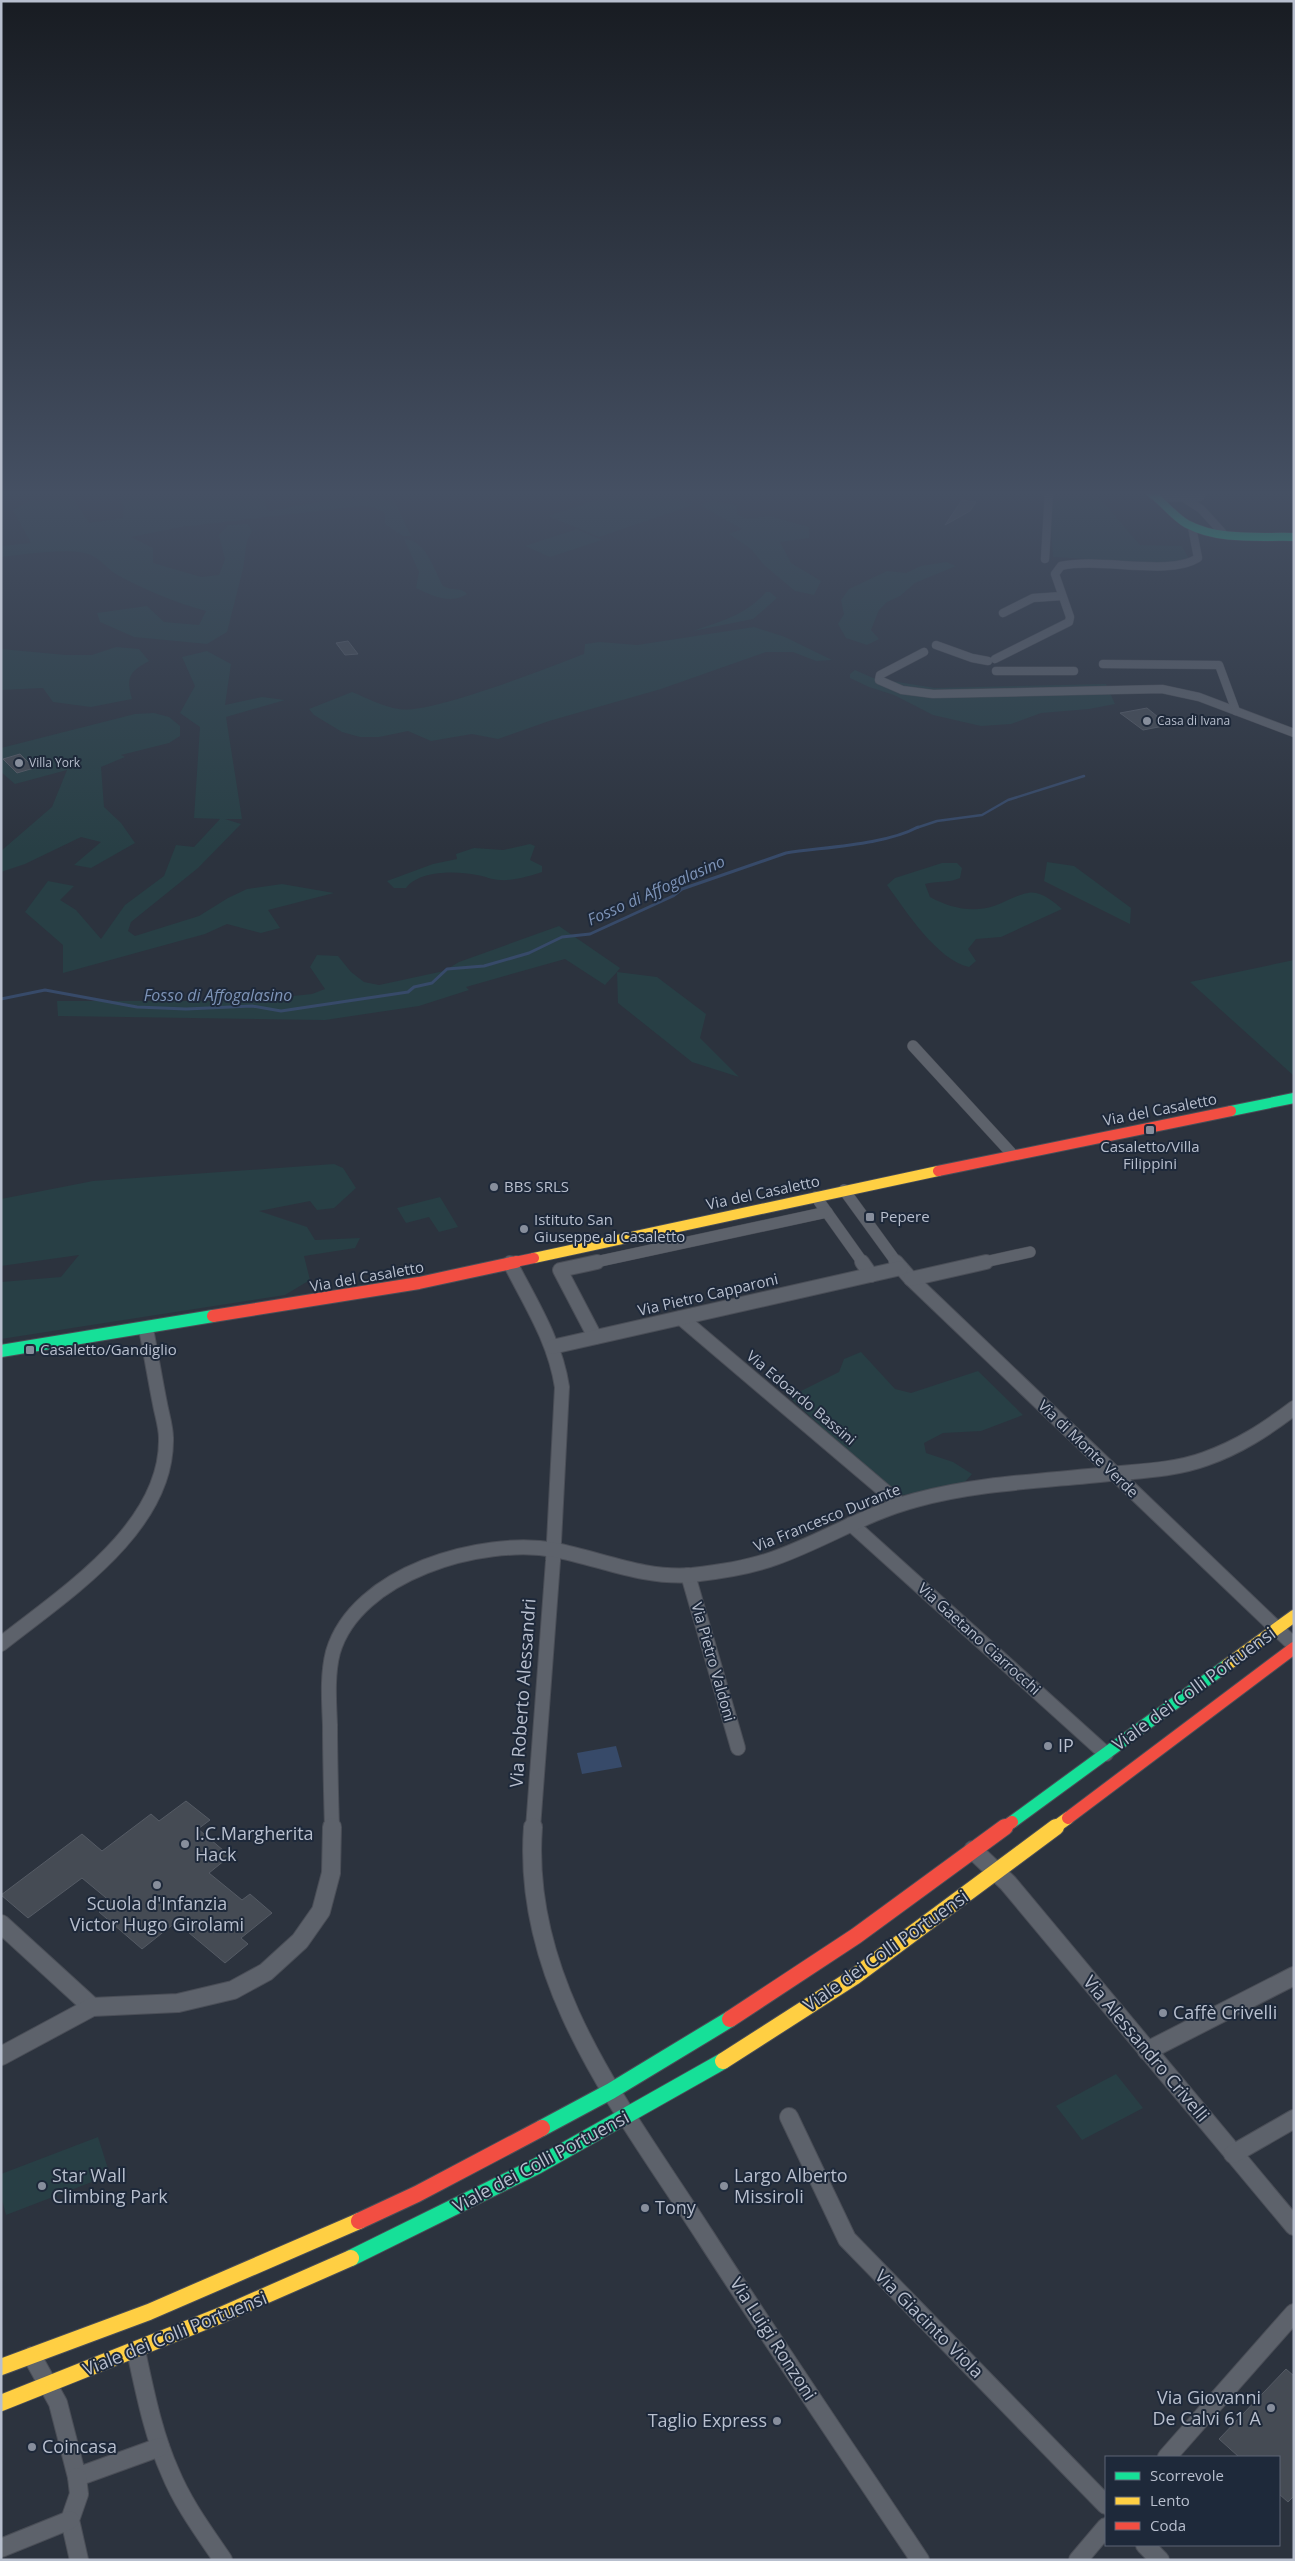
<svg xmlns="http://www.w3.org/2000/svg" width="1295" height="2561" font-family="'Open Sans',sans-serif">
	<rect width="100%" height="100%" fill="#2c333e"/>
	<g fill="#283f45">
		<path d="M 115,492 L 260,492 L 269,511 C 309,505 355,490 395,502 L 411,536 L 403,536 L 385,524 L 385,513 L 373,507 L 362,506 L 181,527 L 131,537 L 153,548 L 153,563 L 201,577 L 219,575 L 225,559 L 219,535 L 228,525 L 248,524 L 252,531 L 247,541 L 243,569 L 227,632 L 207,644 L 134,637 L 100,622 L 97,613 L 147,606 L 164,622 L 199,625 L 206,611 C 174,602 144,590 114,573 C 107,568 101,560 93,556 C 73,546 24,555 1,557 L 1,546 L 31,543 L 13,510 L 29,501 L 72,497 L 89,523 L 123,518 L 124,506 Z"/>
		<polygon points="621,492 660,492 693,505 599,537 548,516"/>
		<polygon points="1053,492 1094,492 1140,545 1182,546 1189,559 1176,564 1053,557 1051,528"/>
		<polygon points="712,501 737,505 737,514 746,519 769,516 809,527 809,538 780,542 791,563 821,581 814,595 795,591 764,565 751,549 729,534 742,529 700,505"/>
		<polygon points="577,529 602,540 550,557 525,546"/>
		<path d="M 404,539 C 426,540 433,568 443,586 C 451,591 462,587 467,594 C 450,605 433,596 416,588 L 419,572 Z"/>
		<polygon points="946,562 956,566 915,583 900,596 887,602 879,610 871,630 879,639 867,645 846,638 838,624 844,614 841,600 849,589 887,571 906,573 921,566"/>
		<path d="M 766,592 L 770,592 L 777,598 L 753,619 L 693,631 C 721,621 746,615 766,592 Z"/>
		<path d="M 754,627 L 785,637 L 832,660 L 816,661 L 793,652 L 766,652 L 661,689 L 549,721 L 498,739 L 472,734 L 431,741 L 408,731 L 379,737 L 360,737 L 342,732 L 314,715 L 309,709 L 352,692 C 367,698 383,707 399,709 C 429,715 550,667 584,654 L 585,644 L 600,642 L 637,645 Z"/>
		<path d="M 116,647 L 139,649 L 149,661 C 129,672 126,677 132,699 L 91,707 L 53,702 L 43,688 L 1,690 L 1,649 L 66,655 L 92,655 Z"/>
		<polygon points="207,651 231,664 225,705 262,697 285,700 226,717 242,819 225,819 241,824 198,868 131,922 128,931 135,936 199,916 228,898 247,889 282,884 334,893 268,910 280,928 261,933 227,924 205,934 63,973 63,945 25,912 48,881 74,886 60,900 76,910 101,939 125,905 164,876 176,845 194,847 220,819 194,818 200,727 180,713 195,686 182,657"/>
		<polygon points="855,670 873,678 935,688 1106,684 1115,704 1089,709 1041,713 1011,724 981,726 933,715 894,695 869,687 850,678 850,674"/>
		<polygon points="154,713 169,717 180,726 180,736 169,743 121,755 125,757 101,767 104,807 121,823 135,843 91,868 74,865 101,842 81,837 25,864 1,872 1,851 52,807 67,770 15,784 1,772 1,748 135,714"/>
		<path d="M 530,844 L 535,846 L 530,860 L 542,866 L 542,872 C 530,876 513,881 500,880 C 492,880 485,876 477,875 C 456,871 420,870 406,888 L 394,888 L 387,881 L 433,864 L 457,859 L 456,854 L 474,848 L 503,850 Z"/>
		<polygon points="1047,862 1074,866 1131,908 1130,924 1044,881"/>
		<path d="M 942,863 L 957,863 L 962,868 L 960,878 C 949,883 937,881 925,884 L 930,897 C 950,908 972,913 994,906 C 1005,902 1016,895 1028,893 C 1040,890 1054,902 1062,909 L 1001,937 L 976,939 L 968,949 L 976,961 L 969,967 C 937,960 906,911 887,885 L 895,878 Z"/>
		<polygon points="559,926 620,968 617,972 657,977 706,1014 700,1038 739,1077 692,1062 618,1003 617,972 605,985 565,959 466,987 469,990 419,1006 325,1020 58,1016 57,1001 212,1001 282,990 283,997 312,994 325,989 310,967 317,955 338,956 351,972 364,982 379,985 444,971 459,962"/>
		<polygon points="1294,960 1294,1076 1190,982"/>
		<polygon points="334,1164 343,1168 356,1188 334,1208 317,1210 310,1201 259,1211 307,1227 315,1240 360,1238 355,1248 304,1256 310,1280 285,1295 1,1339 1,1282 61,1277 79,1255 1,1266 1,1199 93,1181"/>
		<polygon points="440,1197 458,1227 439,1232 429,1217 406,1223 397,1208"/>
		<polygon points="861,1352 895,1389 911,1393 978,1371 1023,1415 981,1431 943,1433 924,1443 926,1453 953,1462 972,1474 963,1484 903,1495 891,1491 789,1397 839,1372 844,1359"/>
		<polygon points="1116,2074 1143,2108 1082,2140 1056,2106"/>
		<polygon points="98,2137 110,2175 6,2215 1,2196 1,2174"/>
	</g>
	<polygon fill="#374a69" points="616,1746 622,1767 582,1774 577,1753"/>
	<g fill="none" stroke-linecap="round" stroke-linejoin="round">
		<polyline stroke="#374a69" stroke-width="2.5" points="916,828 937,821 982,815 1008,800 1084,776"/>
		<path stroke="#374a69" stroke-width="3" d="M 1,999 L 45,990 L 137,1007 L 186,1009 L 252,1006 L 281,1011 L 408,992 L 414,987 L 432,983 L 447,969 L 484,966 L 529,953 L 562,937 L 590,934 L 673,896 L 682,889 L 786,853 C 824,847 885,845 918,827"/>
	</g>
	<g fill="#454b54" stroke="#555b65">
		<polygon points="962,500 976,502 970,511 945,525"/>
		<polygon points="348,641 358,654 345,655 336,643"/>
		<polygon points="1147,708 1158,717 1169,725 1143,730 1120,713"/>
		<polygon points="20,754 34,768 17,773 3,759"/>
		<polygon points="186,1801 210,1820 198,1829 230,1856 209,1873 242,1900 250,1894 272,1913 241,1938 248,1944 225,1963 176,1922 142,1949 99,1912 111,1902 82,1878 28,1918 1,1895 82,1834 102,1851 151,1814 159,1821"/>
		<polygon points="1286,2369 1294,2376 1294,2496 1288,2502 1279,2494 1279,2457 1239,2457 1219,2439"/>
	</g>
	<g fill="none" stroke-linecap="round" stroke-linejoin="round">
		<g stroke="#4a4e57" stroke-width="9">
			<g id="street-far3">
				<polyline points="1161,498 1200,497 1203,492"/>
				<polyline points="1184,498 1201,509 1222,532"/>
				<polyline points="1045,559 1049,492"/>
				<polyline points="1003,613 1033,598 1062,596"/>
				<polyline points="936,645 972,658 988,661"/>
				<polyline points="924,652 880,675 879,680 902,690 933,694 1162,689 1199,697 1294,733"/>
				<path d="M 995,659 L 1069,622 L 1070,617 L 1055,574 L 1061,566 C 1100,557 1169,577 1198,558 L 1192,527"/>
				<polyline points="1103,664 1219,665 1236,711"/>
				<polyline points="996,671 1074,671"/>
			</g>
		</g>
		<g stroke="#4a4e57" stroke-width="12">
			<g id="street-far2">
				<polyline points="913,1046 1013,1155"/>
				<polyline points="844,1190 897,1263"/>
				<polyline points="816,1197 863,1263"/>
				<polyline points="591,1263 827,1212"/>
				<polyline points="980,1263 1030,1252"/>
			</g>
		</g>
		<g stroke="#4a4e57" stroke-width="16">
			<g id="street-far1">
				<polyline points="862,1262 871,1275"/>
				<polyline points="896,1262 911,1279 1294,1645"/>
				<path d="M 510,1263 C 531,1304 555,1341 562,1387 L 553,1561 L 533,1828"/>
				<polyline points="911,1279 986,1262"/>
				<polyline points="681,1318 900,1504"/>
				<polyline points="595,1337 560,1270 597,1262"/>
				<polyline points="552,1347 901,1268"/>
				<polyline points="851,1524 1106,1754"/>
				<polyline points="688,1575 738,1748"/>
				<path d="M 1,1644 C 64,1594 168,1528 166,1438 C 166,1427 162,1415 160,1404 C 155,1379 151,1354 146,1329"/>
				<path d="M 332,1828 C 331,1794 330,1759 330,1725 C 329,1701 327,1675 333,1652 C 356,1573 482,1537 555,1550 C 601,1559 644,1579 692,1575 C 720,1572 748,1568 775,1558 C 823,1541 866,1513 916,1500 C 978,1483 1044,1481 1109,1474 C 1140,1471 1175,1470 1205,1459 C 1239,1447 1265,1430 1294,1408"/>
			</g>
		</g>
		<g stroke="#4a4e57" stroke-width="20">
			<g id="street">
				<path d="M 533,1827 C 521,1984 625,2111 705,2236 C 775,2345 848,2452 920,2560"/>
				<polyline points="973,1850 1008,1883 1294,2226"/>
				<polyline points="1,1924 92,2007"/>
				<polyline points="1147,2051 1294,1976"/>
				<polyline points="1,2056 92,2007 178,2003 233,1990 266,1972 300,1941 321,1911 331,1873 332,1827"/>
				<polyline points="789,2117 847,2239 1106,2505"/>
				<polyline points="1233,2154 1294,2119"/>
				<path d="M 136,2351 C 145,2392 153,2434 170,2472 C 183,2504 204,2532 223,2560"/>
				<polyline points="32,2356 58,2403 77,2477 160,2447"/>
				<polyline points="1167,2457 1294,2313"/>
				<polyline points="77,2477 79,2494 70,2520 79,2560"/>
				<polyline points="1145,2545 1160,2560"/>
				<polyline points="1,2548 70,2520"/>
				<polyline points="1078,2560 1106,2527"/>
			</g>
		</g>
		<g stroke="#4a4e57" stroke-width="9">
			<path id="fast-far3" d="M 1149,492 C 1163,501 1173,516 1187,524 C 1219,541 1260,536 1294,537"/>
		</g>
		<g stroke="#4a4e57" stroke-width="12">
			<polyline id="fast-far2" points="1231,1111 1294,1098"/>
		</g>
		<g stroke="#4a4e57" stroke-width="14">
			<g id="fast-far1">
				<polyline points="1,1351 213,1316"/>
				<polyline points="1012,1822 1227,1665"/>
			</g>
		</g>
		<g stroke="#4a4e57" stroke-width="18">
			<g id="fast">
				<polyline points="542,2128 611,2091 730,2019"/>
				<polyline points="351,2258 537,2166 723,2061"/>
			</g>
		</g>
		<g stroke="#4a4e57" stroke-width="12">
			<polyline id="slow-far2" points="534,1258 938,1171"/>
		</g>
		<g stroke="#4a4e57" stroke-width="14">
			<g id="slow-far1">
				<polyline points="1227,1665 1294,1616"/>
				<polyline points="1054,1828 1068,1818"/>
			</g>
		</g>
		<g stroke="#4a4e57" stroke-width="18">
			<g id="slow">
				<polyline points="723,2061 854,1977 1056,1827"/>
				<polyline points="1,2367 149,2312 359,2221"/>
				<polyline points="1,2403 219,2316 351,2258"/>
			</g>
		</g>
		<g stroke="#4a4e57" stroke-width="12">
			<g id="jam-far2">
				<polyline points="938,1171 1231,1111"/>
				<polyline points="510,1263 534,1258"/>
			</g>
		</g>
		<g stroke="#4a4e57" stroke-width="14">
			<g id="jam-far1">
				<polyline points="213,1316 419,1283 516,1262"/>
				<polyline points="1068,1818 1294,1648"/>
				<polyline points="1003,1828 1012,1822"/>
			</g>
		</g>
		<g stroke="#4a4e57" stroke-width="18">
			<g id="jam">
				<polyline points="730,2019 856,1936 1005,1827"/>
				<polyline points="359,2221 417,2194 542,2128"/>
			</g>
		</g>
		<use href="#street-far3" stroke="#5d626b" stroke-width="8"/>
		<use href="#street-far2" stroke="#5d626b" stroke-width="11"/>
		<use href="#street-far1" stroke="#5d626b" stroke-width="14"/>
		<use href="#street" stroke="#5d626b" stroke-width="18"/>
		<use href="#fast-far3" stroke="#16e098" stroke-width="8"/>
		<use href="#fast-far2" stroke="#16e098" stroke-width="10"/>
		<use href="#fast-far1" stroke="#16e098" stroke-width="12"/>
		<use href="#fast" stroke="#16e098" stroke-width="16"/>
		<use href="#slow-far2" stroke="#ffcf43" stroke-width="10"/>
		<use href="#slow-far1" stroke="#ffcf43" stroke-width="12"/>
		<use href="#slow" stroke="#ffcf43" stroke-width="16"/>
		<use href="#jam-far2" stroke="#f24e42" stroke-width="10"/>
		<use href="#jam-far1" stroke="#f24e42" stroke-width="12"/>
		<use href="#jam" stroke="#f24e42" stroke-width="16"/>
	</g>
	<linearGradient id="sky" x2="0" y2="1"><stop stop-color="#181c22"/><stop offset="0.58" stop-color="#455063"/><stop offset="1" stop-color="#455063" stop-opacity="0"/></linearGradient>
	<rect width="1295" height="850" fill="url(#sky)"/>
	<g fill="#878e9c" stroke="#1e293a" stroke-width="2">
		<circle cx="1147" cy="721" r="5"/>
		<circle cx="19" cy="763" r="5"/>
		<rect x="1145" y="1125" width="10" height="10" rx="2.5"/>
		<circle cx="494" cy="1187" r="5"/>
		<rect x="865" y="1212" width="10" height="10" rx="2.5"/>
		<circle cx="524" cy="1229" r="5"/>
		<rect x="25" y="1345" width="10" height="10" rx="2.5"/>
		<circle cx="1048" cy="1746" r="5"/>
		<circle cx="185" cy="1844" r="5"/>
		<circle cx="157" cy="1885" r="5"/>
		<circle cx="1163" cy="2013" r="5"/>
		<circle cx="42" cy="2186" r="5"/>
		<circle cx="724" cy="2186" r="5"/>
		<circle cx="645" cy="2208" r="5"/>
		<circle cx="1271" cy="2408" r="5"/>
		<circle cx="777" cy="2421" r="5"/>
		<circle cx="32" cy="2447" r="5"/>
	</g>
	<g text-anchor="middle" stroke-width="4" stroke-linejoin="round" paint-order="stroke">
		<g font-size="12" fill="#b8bfce" stroke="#1e293a" text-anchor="start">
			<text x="1157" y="725">Casa di Ivana</text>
			<text x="29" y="767">Villa York</text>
		</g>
		<g font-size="15" fill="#b8bfce" stroke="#1e293a">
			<text transform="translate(1160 1110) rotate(-11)" y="5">Via del Casaletto</text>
			<text transform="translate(763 1193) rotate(-12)" y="5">Via del Casaletto</text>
			<text transform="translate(367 1277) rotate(-10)" y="5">Via del Casaletto</text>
			<text transform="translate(708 1295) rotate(-13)" y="5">Via Pietro Capparoni</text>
			<text transform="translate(801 1398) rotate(40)" y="5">Via Edoardo Bassini</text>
			<text transform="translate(1088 1449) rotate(44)" y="5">Via di Monte Verde</text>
			<text transform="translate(827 1518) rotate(-22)" y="5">Via Francesco Durante</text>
			<text transform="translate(979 1639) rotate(42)" y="5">Via Gaetano Ciarrocchi</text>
			<text transform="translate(713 1662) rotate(74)" y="5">Via Pietro Valdoni</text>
		</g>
		<g font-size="15" fill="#b8bfce" stroke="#1e293a" text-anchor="start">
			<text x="1150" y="1152" text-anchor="middle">Casaletto/Villa<tspan x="1150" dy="17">Filippini</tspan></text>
			<text x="504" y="1192">BBS SRLS</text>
			<text x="880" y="1222">Pepere</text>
			<text x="534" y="1225">Istituto San<tspan x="534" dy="17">Giuseppe al Casaletto</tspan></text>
			<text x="40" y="1355">Casaletto/Gandiglio</text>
		</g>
		<g font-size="16" font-style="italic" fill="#7d93b7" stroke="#1e293a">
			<text transform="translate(656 890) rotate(-24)" y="6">Fosso di Affogalasino</text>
			<text x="218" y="1001">Fosso di Affogalasino</text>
		</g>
		<g font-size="18" fill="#b8bfce" stroke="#1e293a">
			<text transform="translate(1194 1689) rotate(-36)" y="6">Viale dei Colli Portuensi</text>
			<text transform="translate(523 1693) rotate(-86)" y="6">Via Roberto Alessandri</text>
			<text transform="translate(886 1951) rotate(-35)" y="6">Viale dei Colli Portuensi</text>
			<text transform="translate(1146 2049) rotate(50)" y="6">Via Alessandro Crivelli</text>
			<text transform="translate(541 2162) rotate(-28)" y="6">Viale dei Colli Portuensi</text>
			<text transform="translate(929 2324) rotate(45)" y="6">Via Giacinto Viola</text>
			<text transform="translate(175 2334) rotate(-22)" y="6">Viale dei Colli Portuensi</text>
			<text transform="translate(773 2339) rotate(57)" y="6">Via Luigi Ronzoni</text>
		</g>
		<g font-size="18" fill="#b8bfce" stroke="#1e293a" text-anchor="start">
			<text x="1058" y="1752">IP</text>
			<text x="195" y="1840">I.C.Margherita<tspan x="195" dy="21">Hack</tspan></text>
			<text x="157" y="1910" text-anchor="middle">Scuola d'Infanzia<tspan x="157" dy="21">Victor Hugo Girolami</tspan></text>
			<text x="1173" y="2019">Caffè Crivelli</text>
			<text x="52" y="2182">Star Wall<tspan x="52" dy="21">Climbing Park</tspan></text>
			<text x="734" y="2182">Largo Alberto<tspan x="734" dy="21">Missiroli</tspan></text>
			<text x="655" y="2214">Tony</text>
			<text x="1261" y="2404" text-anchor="end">Via Giovanni<tspan x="1261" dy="21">De Calvi 61 A</tspan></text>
			<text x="767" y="2427" text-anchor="end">Taglio Express</text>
			<text x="42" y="2453">Coincasa</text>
		</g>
	</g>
	<rect width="1295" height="2561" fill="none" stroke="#b8bfce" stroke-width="5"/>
	<rect x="1105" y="2456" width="175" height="90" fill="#1e293a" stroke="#5c6575"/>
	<rect x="1115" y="2472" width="25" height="8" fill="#16e098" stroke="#5c6575"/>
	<text x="1150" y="2481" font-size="15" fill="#b8bfce">Scorrevole</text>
	<rect x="1115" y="2497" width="25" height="8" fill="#ffcf43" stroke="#5c6575"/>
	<text x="1150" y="2506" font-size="15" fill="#b8bfce">Lento</text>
	<rect x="1115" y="2522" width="25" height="8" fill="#f24e42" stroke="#5c6575"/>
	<text x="1150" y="2531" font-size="15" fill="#b8bfce">Coda</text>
</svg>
